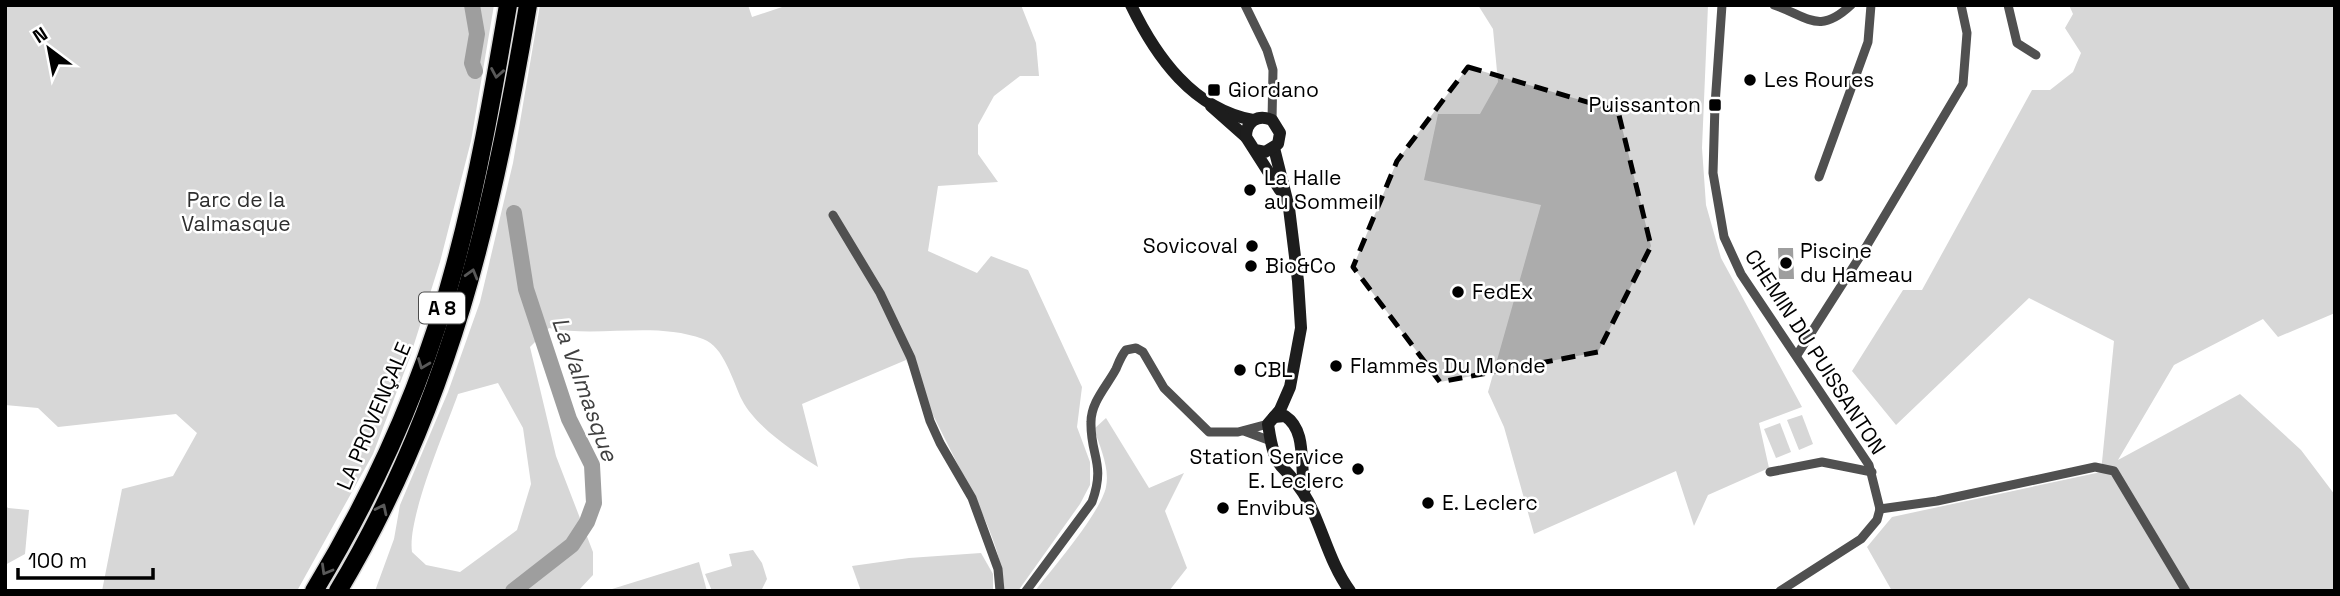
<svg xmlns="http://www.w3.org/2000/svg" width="2340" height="596" font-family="'Space Grotesk',sans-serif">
	<rect width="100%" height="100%" fill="#fff"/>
	<g fill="#d7d7d7" fill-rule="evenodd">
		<polygon points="5,5 494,5 471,141 440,262 410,357 373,454 297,591 102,591 122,489 173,476 197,433 176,414 58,427 38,408 5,405"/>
		<path d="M 540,5 L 748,5 L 752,17 L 788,5 L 1021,5 L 1036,43 L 1039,76 L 1020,76 L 994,96 L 978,125 L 978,154 L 998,182 L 938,186 L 928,251 L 977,273 L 991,256 L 1028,270 L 1082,387 L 1077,427 L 1090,462 L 1090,485 L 1080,504 L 1018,591 L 1004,591 C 1002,545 976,501 956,461 C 939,427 922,393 906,360 L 802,404 L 818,467 C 794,452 755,426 742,400 C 733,382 724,346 703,339 C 654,321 599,338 549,328 L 530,347 L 556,456 L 593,552 L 593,575 L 578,591 L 375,591 L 394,539 L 400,505 L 448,392 L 480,302 L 513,163 ZM 498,383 L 523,428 L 531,484 L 517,530 L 460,572 L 426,565 L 412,552 C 407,518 445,431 458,394 Z"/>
		<polygon points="1478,5 1708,5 1702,148 1706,205 1721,258 1802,407 1759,423 1769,468 1708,495 1694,526 1676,471 1534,534 1504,427 1488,392 1541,205 1424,180 1438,114 1480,114 1498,82 1493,29"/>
		<polygon points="2069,5 2335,5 2335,313 2278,337 2263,319 2174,365 2118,460 2240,394 2301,450 2335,495 2335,591 1892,591 1867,547 1892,517 2101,472 2114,341 2029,298 1896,425 1852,371 1903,290 1922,290 2032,90 2050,90 2073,72 2081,53 2065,28 2073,14"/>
		<polygon points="1802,415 1813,444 1799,450 1787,420"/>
		<path d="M 1106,418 L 1149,488 L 1184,473 L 1165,511 L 1187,568 L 1169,591 L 1035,591 C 1053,568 1101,512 1106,487 C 1110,468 1100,447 1094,429 Z"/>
		<polygon points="1780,423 1791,452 1776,458 1764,429"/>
		<polygon points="5,505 8,508 29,510 25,554 5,565"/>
		<polygon points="753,550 762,563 767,579 761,591 712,591 705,574 732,566 729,554"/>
		<polygon points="981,553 993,574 993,591 861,591 852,566 909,558"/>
		<polygon points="699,562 707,591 610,591 612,589"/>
	</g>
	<polygon fill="#9e9e9e" points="1778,248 1793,248 1794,279 1779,279"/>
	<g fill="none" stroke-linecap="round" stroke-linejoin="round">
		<g stroke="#9e9e9e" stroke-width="16">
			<polyline points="472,5 477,34 472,63 475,71"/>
			<polyline points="513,591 572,545 587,522 594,503 592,465 569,419 526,289 514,213"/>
		</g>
		<g stroke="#dbdbdb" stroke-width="21">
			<g id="motorway">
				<path d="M 314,591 C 375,490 425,379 455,265 C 478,180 493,93 508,5"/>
				<path d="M 338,591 C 449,406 493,215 528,5"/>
			</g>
		</g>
		<g stroke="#505050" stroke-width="9">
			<polyline points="1245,5 1267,50 1273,70 1272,120"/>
			<polyline points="1722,5 1715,105 1713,173 1724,237 1741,274 1869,465 1880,509"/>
			<path d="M 1774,5 C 1809,17 1819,35 1851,5"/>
			<polyline points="2008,5 2017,43 2036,55"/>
			<polyline points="1819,177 1868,42 1871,5"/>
			<polyline points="833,215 880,293 911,358 930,421 940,443 972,498 998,569 1000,591"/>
			<polyline points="1797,355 1866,247 1963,84 1967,33 1961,5"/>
			<polyline points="1244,431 1271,441"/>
			<polyline points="1770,472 1822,462 1872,472"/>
			<polyline points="1880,509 1937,501 2095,467 2114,471 2186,591"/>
			<path d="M 1026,591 L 1092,502 C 1106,463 1090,456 1091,422 C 1091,402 1107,386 1116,369 C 1119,362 1121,356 1126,350 L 1136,348 L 1143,352 L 1164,388 L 1209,432 L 1238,432 L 1268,424"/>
			<polyline points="1780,591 1861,539 1877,520 1880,509"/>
		</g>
		<g stroke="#1d1d1d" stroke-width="12">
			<path d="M 1131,5 C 1156,57 1193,109 1253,120"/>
			<polyline points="1211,106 1246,137"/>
			<path d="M 1274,148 L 1289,208 L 1298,281 L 1301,328 L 1290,387 L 1280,410 L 1268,424 C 1270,436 1272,456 1281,466 C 1292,477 1300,486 1308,501 C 1323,530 1330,564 1350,591"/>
			<path d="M 1255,150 L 1265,152 L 1278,144 L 1280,133 L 1272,120 C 1258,114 1246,121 1246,137 L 1280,190"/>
			<path d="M 1274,417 L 1285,416 C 1308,431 1299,467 1305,489"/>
		</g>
		<use href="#motorway" stroke="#000" stroke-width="18"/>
	</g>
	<defs><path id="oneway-chevron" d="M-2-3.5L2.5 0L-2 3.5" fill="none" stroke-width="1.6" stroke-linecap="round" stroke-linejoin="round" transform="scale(1.75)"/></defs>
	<g stroke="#595959">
		<use href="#oneway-chevron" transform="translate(497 73) rotate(100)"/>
		<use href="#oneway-chevron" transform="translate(472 274) rotate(-74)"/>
		<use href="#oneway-chevron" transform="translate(423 364) rotate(111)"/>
		<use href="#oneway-chevron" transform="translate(382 509) rotate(-64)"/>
		<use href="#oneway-chevron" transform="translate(326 570) rotate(120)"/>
	</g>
	<path fill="#000" fill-opacity="0.2" stroke="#000" stroke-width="5" stroke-dasharray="14 9" stroke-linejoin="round" d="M 1468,67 L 1618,111 L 1651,246 L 1598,352 L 1440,382 L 1353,267 L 1397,161 Z"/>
	<g fill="#000" stroke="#fff" stroke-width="2.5">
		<circle cx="1750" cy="80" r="7"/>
		<rect x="1207" y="83" width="14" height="14" rx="3.5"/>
		<rect x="1708" y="98" width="14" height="14" rx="3.5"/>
		<circle cx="1250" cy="190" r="7"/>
		<circle cx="1252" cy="246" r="7"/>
		<circle cx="1786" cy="263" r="7"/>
		<circle cx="1251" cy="266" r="7"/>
		<circle cx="1458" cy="292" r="7"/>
		<circle cx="1336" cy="366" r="7"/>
		<circle cx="1240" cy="370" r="7"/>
		<circle cx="1358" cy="469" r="7"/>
		<circle cx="1428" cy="503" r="7"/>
		<circle cx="1223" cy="508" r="7"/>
	</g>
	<g text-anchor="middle" stroke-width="5" stroke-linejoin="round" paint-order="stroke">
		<rect fill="#fff" stroke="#4c4c4c" stroke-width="2" x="419" y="292.5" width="46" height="31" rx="5"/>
		<g font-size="19" font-weight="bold" fill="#000">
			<text x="442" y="315">A 8</text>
		</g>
		<g font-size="21" fill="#000" stroke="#fff" text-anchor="start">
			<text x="1764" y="87">Les Roures</text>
			<text x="1228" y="97">Giordano</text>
			<text x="1701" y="112" text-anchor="end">Puissanton</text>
			<text x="1264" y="185">La Halle<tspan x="1264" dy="24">au Sommeil</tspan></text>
			<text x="1238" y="253" text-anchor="end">Sovicoval</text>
			<text x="1800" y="258">Piscine<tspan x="1800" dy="24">du Hameau</tspan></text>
			<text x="1265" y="273">Bio&amp;Co</text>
			<text x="1472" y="299">FedEx</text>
			<text x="1350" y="373">Flammes Du Monde</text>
			<text x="1254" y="377">CBL</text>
			<text x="1344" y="464" text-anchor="end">Station Service<tspan x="1344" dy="24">E. Leclerc</tspan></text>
			<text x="1442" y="510">E. Leclerc</text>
			<text x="1237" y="515">Envibus</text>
		</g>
		<g font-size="21" fill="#2e2e2e" stroke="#fff">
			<text x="236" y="207">Parc de la<tspan x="236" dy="24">Valmasque</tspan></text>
		</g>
		<g font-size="21" fill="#000" stroke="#fff">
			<text transform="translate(1815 352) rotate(57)" y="7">CHEMIN DU PUISSANTON</text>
			<text transform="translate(374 416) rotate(-67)" y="7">LA PROVENÇALE</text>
		</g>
		<g font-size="23" font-style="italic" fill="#3f3f3f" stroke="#fff">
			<text transform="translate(585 389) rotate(70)" y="8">La Valmasque</text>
		</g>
	</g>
	<rect width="2340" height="596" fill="none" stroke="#000000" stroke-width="14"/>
	<g transform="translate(49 49) rotate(328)" stroke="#ffffff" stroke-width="5" paint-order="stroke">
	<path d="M0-5L12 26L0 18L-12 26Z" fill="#000000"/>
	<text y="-10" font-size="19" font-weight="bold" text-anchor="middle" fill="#000000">N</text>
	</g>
	<path d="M18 568v10h135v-10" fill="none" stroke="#000000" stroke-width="3.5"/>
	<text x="28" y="568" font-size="21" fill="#000000" stroke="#ffffff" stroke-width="5" paint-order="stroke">100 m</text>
</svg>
